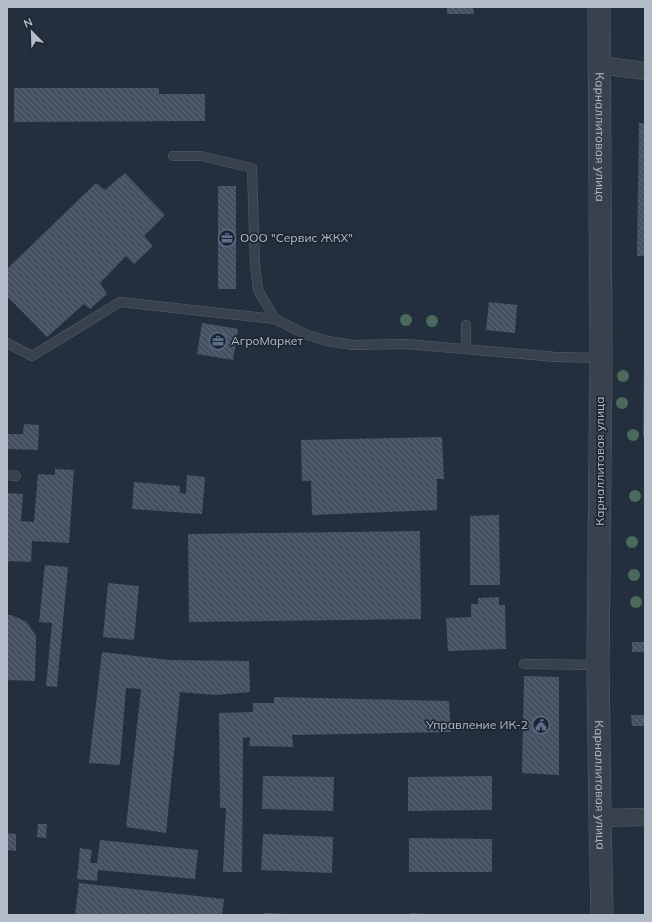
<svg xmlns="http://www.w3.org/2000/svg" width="652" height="922" font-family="Mulish,sans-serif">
	<defs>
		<pattern id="building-back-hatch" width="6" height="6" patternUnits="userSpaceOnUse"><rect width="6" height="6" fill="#455162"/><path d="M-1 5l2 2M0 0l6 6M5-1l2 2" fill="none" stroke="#5d6877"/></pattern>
	</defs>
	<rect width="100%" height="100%" fill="#242f3e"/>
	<g fill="url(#building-back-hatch)">
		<polygon points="447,7 473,7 474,14 447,14"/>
		<polygon points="14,88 159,88 159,94 205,94 205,121 14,122"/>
		<polygon points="639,123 645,123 645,256 637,256"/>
		<polygon points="125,173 165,215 144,236 153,246 134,264 126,256 100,283 107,294 90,309 84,304 47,337 7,296 7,269 96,183 105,190"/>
		<rect x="218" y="186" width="18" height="103"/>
		<polygon points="489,302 517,305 515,333 486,330"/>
		<polygon points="202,323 238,329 233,360 197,354"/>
		<polygon points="644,369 645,369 645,437 643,437"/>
		<polygon points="24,424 39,425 38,450 7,449 7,434 23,434"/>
		<polygon points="442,437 444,479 437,479 437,510 312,515 311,481 302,481 301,440"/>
		<polygon points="55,469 74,470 69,543 32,541 31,562 7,561 7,493 23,494 21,521 34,522 38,474 55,475"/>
		<polygon points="187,475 205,477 202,514 132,509 134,482 180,486 180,493 186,494"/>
		<polygon points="499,515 500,585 470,585 470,516"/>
		<polygon points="420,531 421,619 189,622 188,534"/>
		<polygon points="45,565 68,567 57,687 46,686 52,623 39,622"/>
		<polygon points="108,583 139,586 134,640 103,637"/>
		<polygon points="499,597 499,605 505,605 506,649 448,651 446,618 471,617 471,604 478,604 478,598"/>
		<polygon points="7,615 11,615 27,622 36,636 35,681 7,680"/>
		<rect x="632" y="642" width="13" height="10"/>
		<polygon points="102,652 169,660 249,661 250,692 216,695 180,692 166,833 126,827 141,689 126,688 120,765 89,763"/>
		<polygon points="524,676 559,677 559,775 522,773"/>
		<polygon points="274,697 449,701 451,732 292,735 293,747 249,746 250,737 243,738 242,872 223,872 226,808 220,808 219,713 253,712 253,703 274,703"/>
		<polygon points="631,715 645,715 645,726 632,726"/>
		<polygon points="263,776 334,777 333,811 262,809"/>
		<polygon points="492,776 492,810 408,811 408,777"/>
		<polygon points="38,824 47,824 46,838 37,837"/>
		<polygon points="7,833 16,834 16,851 7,850"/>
		<polygon points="263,834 333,837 332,873 261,870"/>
		<polygon points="409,838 492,839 492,872 409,872"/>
		<polygon points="100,840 198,850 195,879 98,870 97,881 77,879 80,848 92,850 90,863 97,863"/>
		<polygon points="79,883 224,899 222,915 75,915"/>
		<polygon points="263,913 289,914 289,915 263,915"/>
		<polygon points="410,913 426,914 426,915 410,915"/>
	</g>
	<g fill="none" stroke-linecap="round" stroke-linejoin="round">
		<g stroke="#565f6c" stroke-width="10">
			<g id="service">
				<polyline points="173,156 201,156 252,168 255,264 258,290 275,319 305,334 327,341 353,345 406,344 556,357 601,358"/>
				<polyline points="466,325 466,349"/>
				<polyline points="7,343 32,356 120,302 275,319"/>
				<polyline points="7,475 16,476"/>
				<polyline points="524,664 598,665"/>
			</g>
		</g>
		<g stroke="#565f6c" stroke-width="18">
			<g id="minor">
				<polyline points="599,65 645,71"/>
				<polyline points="600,818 645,817"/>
			</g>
		</g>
		<g stroke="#565f6c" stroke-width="23">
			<g id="tertiary">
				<path id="s1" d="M 599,7 L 601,358 L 598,665 L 600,818 L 602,915"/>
			</g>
		</g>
		<use href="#service" stroke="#38414e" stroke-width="9"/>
		<use href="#minor" stroke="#38414e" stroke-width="17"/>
		<use href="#tertiary" stroke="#38414e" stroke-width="22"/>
	</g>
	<g fill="#4b6a5d">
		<circle cx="406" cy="320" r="6"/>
		<circle cx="432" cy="321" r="6"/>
		<circle cx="623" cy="376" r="6"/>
		<circle cx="622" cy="403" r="6"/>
		<circle cx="633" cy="435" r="6"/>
		<circle cx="635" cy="496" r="6"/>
		<circle cx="632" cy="542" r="6"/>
		<circle cx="634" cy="575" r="6"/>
		<circle cx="636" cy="602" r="6"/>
	</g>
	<defs>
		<g id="office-ring" transform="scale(0.9)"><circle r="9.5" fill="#1d2633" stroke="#5c6f8a" stroke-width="1.5"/><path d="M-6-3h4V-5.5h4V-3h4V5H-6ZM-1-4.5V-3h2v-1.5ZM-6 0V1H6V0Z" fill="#5c6f8a"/></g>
		<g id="civic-ring" transform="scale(0.9)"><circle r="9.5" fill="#1d2633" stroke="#5c6f8a" stroke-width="1.5"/><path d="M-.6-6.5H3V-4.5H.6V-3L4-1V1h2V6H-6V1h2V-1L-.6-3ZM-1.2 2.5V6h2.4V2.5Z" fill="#5c6f8a"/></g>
	</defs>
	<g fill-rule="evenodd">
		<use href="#office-ring" x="227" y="238"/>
		<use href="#office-ring" x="218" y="341"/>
		<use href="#civic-ring" x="541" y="725"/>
	</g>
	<g text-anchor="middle" stroke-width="3.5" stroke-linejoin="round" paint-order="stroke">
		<g font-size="12" fill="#b4bcc9" stroke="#1d2633">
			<text dy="4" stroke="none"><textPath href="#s1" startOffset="130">Карналлитовая улица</textPath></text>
			<text transform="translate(600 461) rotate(-90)" y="4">Карналлитовая улица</text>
			<text dy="4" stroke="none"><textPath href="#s1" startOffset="778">Карналлитовая улица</textPath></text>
		</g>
		<g font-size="12" fill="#b4bcc9" stroke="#1d2633" text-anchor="start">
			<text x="240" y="242">ООО "Сервис ЖКХ"</text>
			<text x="231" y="345">АгроМаркет</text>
			<text x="528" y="729" text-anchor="end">Управление ИК-2</text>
		</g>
	</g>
	<rect width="652" height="922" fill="none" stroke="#b4bcc9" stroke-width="16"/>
	<g transform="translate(32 32) rotate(337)" stroke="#1d2633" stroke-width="3" paint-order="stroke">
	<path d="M0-3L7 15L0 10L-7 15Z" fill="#b4bcc9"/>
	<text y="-6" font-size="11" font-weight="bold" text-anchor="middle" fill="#b4bcc9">N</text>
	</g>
</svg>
